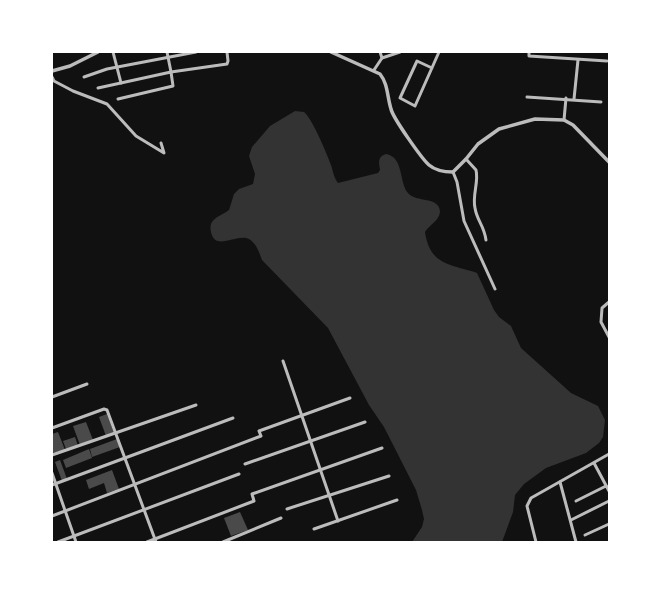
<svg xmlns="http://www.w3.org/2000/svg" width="661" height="594" font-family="'Zilla Slab',serif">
	<rect width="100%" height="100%" fill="#111"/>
	<path fill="#333" d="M 295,111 L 304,112 C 312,118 327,154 331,165 C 333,171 334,178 338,183 L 378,173 L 380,170 C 379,163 377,157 386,154 C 404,157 399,183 408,193 C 416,203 440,196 440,212 C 439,221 429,225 425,232 C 430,266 451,264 477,273 L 494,310 L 499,317 L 511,326 L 521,348 L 571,393 L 598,406 L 605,420 L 603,437 L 599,443 L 586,453 L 546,468 L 524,484 L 515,495 L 513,512 L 502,542 L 412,542 L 422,527 L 424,519 L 422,510 L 416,490 L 384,427 L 369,405 L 328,328 L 262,260 C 259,252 256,243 249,239 C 237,233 215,252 211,232 C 208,218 220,217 229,210 L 234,194 L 239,189 L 253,184 L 255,174 L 249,156 L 252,147 L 270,126 Z"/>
	<g fill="#4a4a4a">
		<polygon points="107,414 114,433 106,436 99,417"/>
		<polygon points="86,422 93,440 80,445 73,426"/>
		<polygon points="58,432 65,450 52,453 52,434"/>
		<polygon points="75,437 78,446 66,449 63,441"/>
		<polygon points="117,439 120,447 92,457 90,449"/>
		<polygon points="89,449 92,458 66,468 63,460"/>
		<polygon points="60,460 67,479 62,481 55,462"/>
		<polygon points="112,470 119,489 107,493 104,483 89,489 86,480"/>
		<polygon points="240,512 248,530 231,536 224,518"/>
	</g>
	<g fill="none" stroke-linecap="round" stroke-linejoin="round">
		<g stroke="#bcbcbc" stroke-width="3">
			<polyline points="113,52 121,83"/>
			<polyline points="167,52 171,72 227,64 228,61 227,52"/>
			<polyline points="380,52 382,58"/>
			<polyline points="529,52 529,56 607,61"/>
			<polyline points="432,68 417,61 400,98 415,106 439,52"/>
			<polyline points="374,70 382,58 400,52"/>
			<polyline points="52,77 54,81 73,91 107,104 136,136 164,153 161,143"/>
			<polyline points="84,77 107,69 196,52"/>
			<polyline points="98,88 171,72 173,86 118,99"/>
			<polyline points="527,97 601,102"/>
			<polyline points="574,99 578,60"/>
			<polyline points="564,120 566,98"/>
			<path d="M 466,159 L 476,170 C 479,182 472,195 475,208 C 477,221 484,225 486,240"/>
			<polyline points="453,172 457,182 464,221 495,289"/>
			<polyline points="609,302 602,308 601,322 609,337"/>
			<polyline points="283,361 338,521"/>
			<polyline points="52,397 87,384"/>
			<polyline points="52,428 104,409 107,410 156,542"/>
			<polyline points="52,455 196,405"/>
			<polyline points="594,463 609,491"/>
			<polyline points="245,464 365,422"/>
			<polyline points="52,473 76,542"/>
			<polyline points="560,482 576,542"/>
			<polyline points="52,485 233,418"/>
			<polyline points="576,501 606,486"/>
			<polyline points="287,509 389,476"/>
			<polyline points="52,516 261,436 259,431 350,398"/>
			<polyline points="571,520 609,501"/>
			<polyline points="314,529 397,500"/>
			<polyline points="585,535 609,524"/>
			<polyline points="58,542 239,474"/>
			<polyline points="147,542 254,501 252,494 382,448"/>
			<polyline points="223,542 281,518"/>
			<polyline points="536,542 527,506 531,498 609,454"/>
		</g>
		<g stroke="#bcbcbc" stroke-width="3.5">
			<path d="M 331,52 L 380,74 C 388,84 387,96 391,109 C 393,118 422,159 429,165 C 436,171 444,172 453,172 L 466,159 L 478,144 L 499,129 L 535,119 L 564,120 L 573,125 L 609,162"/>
			<polyline points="52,71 70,66 98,52"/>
		</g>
	</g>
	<rect width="661" height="594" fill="none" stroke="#ffffff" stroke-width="106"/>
</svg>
